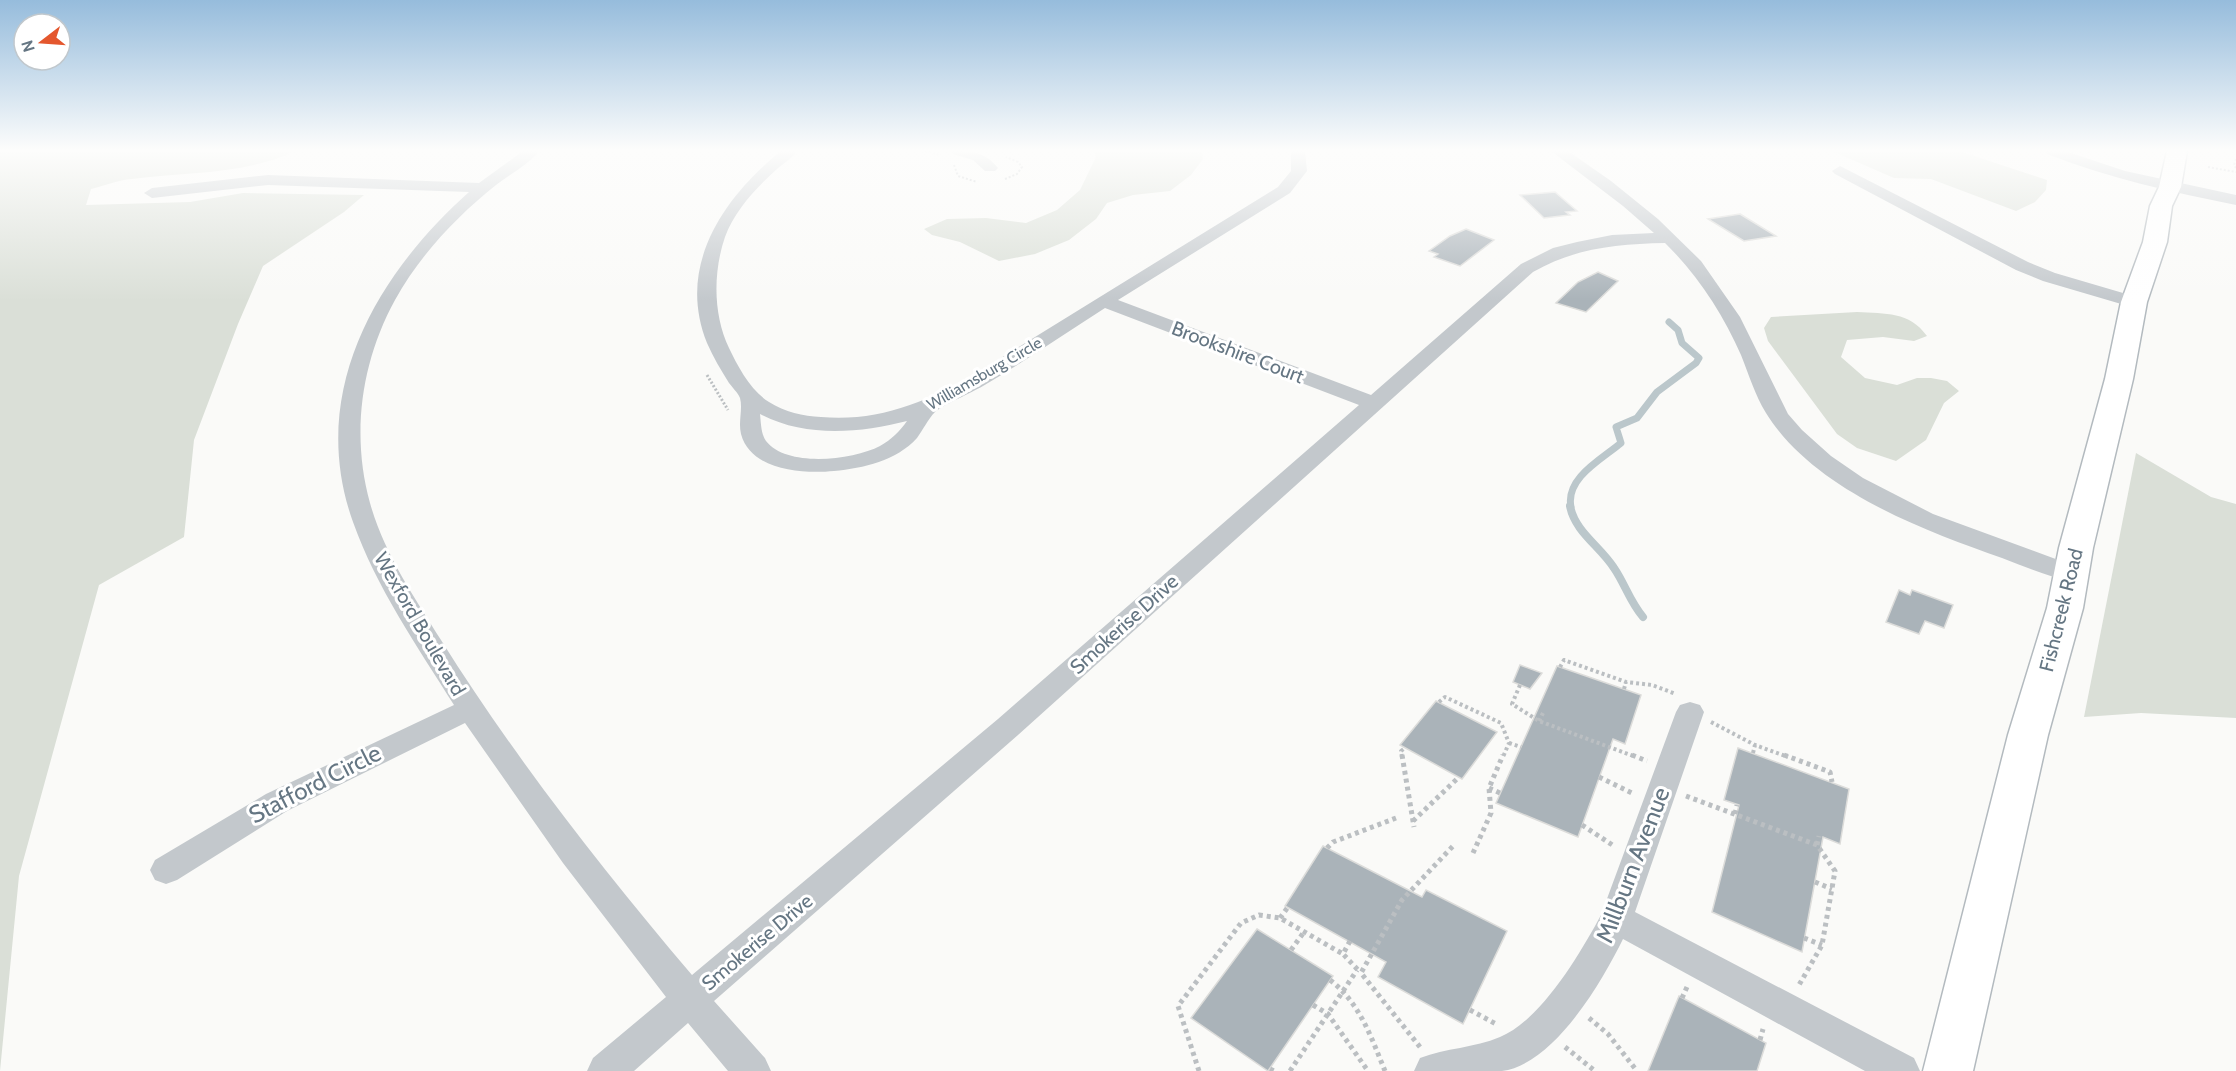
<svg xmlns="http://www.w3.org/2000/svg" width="2236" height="1071" font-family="Cabin,sans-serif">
	<rect width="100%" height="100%" fill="#fafaf8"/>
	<g fill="#dadfd7">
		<path d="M 0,151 L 295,151 C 245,175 186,172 132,179 C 118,180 104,186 91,189 L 86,205 L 190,202 L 243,193 L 364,195 L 344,212 L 263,266 L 238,324 L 194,440 L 184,537 L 99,585 L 19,876 L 0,1071 Z"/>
		<polygon points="1094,151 1202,151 1203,159 1191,175 1170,191 1133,195 1107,203 1096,219 1069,240 1035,254 999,261 960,242 932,235 924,229 947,219 986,218 1026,223 1057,210 1080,190 1096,157"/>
		<polygon points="1832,151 1959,151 2047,180 2046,190 2035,202 2016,211 1931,179 1894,178"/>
		<path d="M 1857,312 C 1886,314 1909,311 1927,336 L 1914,341 L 1883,337 L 1847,340 L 1841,357 L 1865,378 L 1897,385 L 1917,378 L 1931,378 L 1947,381 L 1959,391 L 1944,403 L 1926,440 L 1896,461 L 1857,448 L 1837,434 L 1768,341 L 1764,328 L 1771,317 Z"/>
		<polygon points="2136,453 2211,497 2236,504 2236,718 2141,713 2084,717"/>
	</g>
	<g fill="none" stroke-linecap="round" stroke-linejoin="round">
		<path stroke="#bbc7cb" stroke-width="7" d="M 1571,507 C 1565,478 1602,459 1621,443 L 1616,427 L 1637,418 L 1657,392 L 1696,363 L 1699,358 L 1682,343 L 1678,330 L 1669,322"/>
		<path stroke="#bbc7cb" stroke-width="8" d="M 1570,506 C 1575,532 1600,546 1614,568 C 1625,584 1630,602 1643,617"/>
	</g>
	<g fill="#aab3b9" stroke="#dcdcda" stroke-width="1.5">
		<polygon points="1555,192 1577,211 1566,212 1570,215 1544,218 1520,195"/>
		<polygon points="1740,214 1776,236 1744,241 1708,219"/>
		<polygon points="1466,229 1494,240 1460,266 1434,257 1438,254 1429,251 1450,236"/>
		<polygon points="1598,272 1618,281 1586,312 1556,303 1578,282"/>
		<polygon points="1899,590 1910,595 1912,590 1953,605 1944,628 1925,621 1919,634 1886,622"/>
		<polygon points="1520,665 1542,673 1530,689 1513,682"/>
		<polygon points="1557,666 1641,695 1625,744 1613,739 1578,837 1496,803"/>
		<polygon points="1436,701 1497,732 1462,779 1400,745"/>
		<polygon points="1738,748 1849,789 1840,844 1823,837 1802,952 1712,912 1739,805 1724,800"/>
		<polygon points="1323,846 1422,897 1426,890 1507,931 1463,1024 1378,977 1386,962 1285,906"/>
		<polygon points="1257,929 1333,976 1268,1071 1191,1018"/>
		<polygon points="1679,996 1766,1043 1757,1071 1648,1071"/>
	</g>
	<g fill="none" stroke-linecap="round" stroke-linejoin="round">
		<g stroke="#b3babf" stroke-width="3">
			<polygon id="secondary" points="2167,151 2187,151 2181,187 2172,206 2167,242 2147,302 2133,379 2093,548 2083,608 2048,735 1973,1071 1923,1071 2008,735 2047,608 2059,548 2105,379 2121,302 2143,242 2150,206 2159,187"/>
		</g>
		<g stroke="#bbbfc2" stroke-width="2" stroke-dasharray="2 2" stroke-linecap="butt">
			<polyline points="925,151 940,155"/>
			<polyline points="2236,159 2234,165 2236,168"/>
			<polyline points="954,165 958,176 977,182"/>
			<polyline points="2208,167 2236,172"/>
			<polyline points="1005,179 1017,174 1022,167 1018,162 1006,157"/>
		</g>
		<polyline stroke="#bbbfc2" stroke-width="3" stroke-dasharray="2 2" stroke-linecap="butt" points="707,375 728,410"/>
		<g stroke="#bbbfc2" stroke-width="4" stroke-dasharray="3 3" stroke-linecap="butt">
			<polyline points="1560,667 1564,660 1626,682 1652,685 1676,694"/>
			<polyline points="1520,685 1512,704 1539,721 1636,757"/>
			<polyline points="1624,689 1626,682"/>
			<polyline points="1439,702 1445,697 1501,723 1509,743 1503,757"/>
			<polyline points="1539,721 1543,713"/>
			<polyline points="1711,722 1755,745 1788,757"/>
			<polyline points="1509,743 1521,747"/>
			<polyline points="1753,753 1755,745"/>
			<polyline points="1402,757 1401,751 1405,748"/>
		</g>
		<g stroke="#bbbfc2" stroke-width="5" stroke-dasharray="4 4" stroke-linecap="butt">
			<polyline points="1402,755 1414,827"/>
			<polyline points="1632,755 1647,761"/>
			<polyline points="1784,755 1830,772 1832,782"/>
			<polyline points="1599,777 1634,794"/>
			<polyline points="1489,788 1500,793"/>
			<polyline points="1686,796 1817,845 1835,871 1822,945 1799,985"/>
			<polyline points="1735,814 1737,805"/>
			<polyline points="1413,821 1459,777"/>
			<polyline points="1582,825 1614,846"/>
			<polyline points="1817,845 1819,836"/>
			<polyline points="1327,848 1333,842 1396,818"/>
			<polyline points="1473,853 1491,813 1489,788 1503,755"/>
			<polyline points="1815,882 1832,889"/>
			<polyline points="1280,918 1288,907"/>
			<polyline points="1804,938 1822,945"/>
			<polyline points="1350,941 1343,954 1358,970"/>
			<polyline points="1291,950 1304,932"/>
			<path d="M 1330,980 C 1360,1003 1371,1037 1385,1071"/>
			<polyline points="1682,998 1687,987"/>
			<polyline points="1313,1005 1328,1014 1368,1071"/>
			<polyline points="1470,1010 1498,1025"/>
			<polyline points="1589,1018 1608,1034 1637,1071"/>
			<polyline points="1760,1040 1763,1029"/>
			<polyline points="1420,1047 1361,973 1402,900 1454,845"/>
			<polyline points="1565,1047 1595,1071"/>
			<polyline points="1270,1069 1274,1071"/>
			<polyline points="1199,1071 1178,1006 1241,923 1259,915 1280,918 1343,954"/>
			<polyline points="1290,1071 1357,970"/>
		</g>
		<g fill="#c3c8cc" fill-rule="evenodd">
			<path d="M 523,151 L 539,151 C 528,165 510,174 496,185 C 457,216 419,256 395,300 C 361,362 351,435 370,503 C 384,553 414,597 441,640 C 515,758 602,869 692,975 L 998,719 L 1359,405 L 1105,308 C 1064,334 1024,362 983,386 C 973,392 941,406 935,412 C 928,419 923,430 917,438 C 896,461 864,468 834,471 C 803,474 751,471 741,434 C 738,422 743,409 740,398 C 738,393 732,387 729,383 C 721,370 713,357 707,343 C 676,266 723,198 781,151 L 797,151 C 792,158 784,163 777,169 C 756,188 735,210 725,237 C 713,272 713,315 729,348 C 738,367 751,391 769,402 C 785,412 803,416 821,417 C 879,422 926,402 975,374 L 1278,187 L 1291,171 L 1291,151 L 1305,151 L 1307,171 L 1290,193 L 1118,300 L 1371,395 L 1521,264 L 1553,248 L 1577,242 L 1612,235 L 1654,233 L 1623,206 L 1551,151 L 1568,151 L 1611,181 L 1658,219 L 1701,261 L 1740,317 L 1788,414 L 1802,430 L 1831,456 L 1863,478 L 1933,514 L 2080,568 L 2083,574 L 2080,580 L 2071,582 C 2048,576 2025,567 2002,558 C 1922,530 1813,489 1766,413 C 1755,395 1749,375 1741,355 C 1723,314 1697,274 1665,243 C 1617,244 1575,248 1533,272 L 1018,735 L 714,1001 L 765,1058 L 771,1071 L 728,1071 L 688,1023 L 634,1071 L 587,1071 L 593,1058 L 666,997 L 563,863 L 465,723 L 287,811 L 177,880 L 166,884 L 155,880 L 150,870 L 155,860 L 266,794 L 454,705 C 417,646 376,587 353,522 C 307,394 375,276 469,192 L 268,185 L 152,198 L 144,193 L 152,188 L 268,175 L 479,183 ZM 760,414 C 805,438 860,433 907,421 C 900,431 891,440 880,446 C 853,460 787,468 766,441 C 761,434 761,423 760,414 Z"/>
			<path d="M 951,151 C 971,151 984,151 998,168 L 995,171 L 985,171 L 973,160 L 953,154 Z"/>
			<path d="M 2045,151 L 2065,151 L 2125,171 L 2236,195 L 2236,205 C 2172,192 2108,178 2047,154 Z"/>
			<polygon points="1840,166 2028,262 2055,273 2140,298 2143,302 2140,306 2128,306 2043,281 2016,270 1835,174 1832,171"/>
			<path d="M 1690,702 L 1700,705 L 1704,712 L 1635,912 L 1914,1058 L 1920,1071 L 1865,1071 L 1623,939 C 1602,982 1554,1064 1502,1071 C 1474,1071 1443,1071 1414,1071 L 1420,1058 C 1446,1048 1474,1048 1500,1037 C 1541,1020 1580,954 1601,915 L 1676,712 L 1680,705 Z"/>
		</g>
		<use href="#secondary" fill="#fff" fill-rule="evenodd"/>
	</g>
	<linearGradient id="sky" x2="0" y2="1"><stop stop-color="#96bcdc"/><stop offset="0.5" stop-color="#fdfdfc"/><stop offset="1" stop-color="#fdfdfc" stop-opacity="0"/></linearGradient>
	<rect width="2236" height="301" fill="url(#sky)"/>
	<g text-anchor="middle" stroke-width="6" stroke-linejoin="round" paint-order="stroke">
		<g font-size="16" fill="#657683" stroke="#fff">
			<text transform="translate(984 373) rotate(-30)" y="6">Williamsburg Circle</text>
		</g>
		<g font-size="20" fill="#657683" stroke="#fff">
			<text transform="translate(1238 352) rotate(21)" y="7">Brookshire Court</text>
			<text transform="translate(2061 610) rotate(-76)" y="7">Fishcreek Road</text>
			<text transform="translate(420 624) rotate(60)" y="7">Wexford Boulevard</text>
			<text transform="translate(1124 624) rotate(-42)" y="7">Smokerise Drive</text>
			<text transform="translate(757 942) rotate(-40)" y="7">Smokerise Drive</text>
		</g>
		<g font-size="24" fill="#657683" stroke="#fff">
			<text transform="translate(315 784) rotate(-27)" y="8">Stafford Circle</text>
			<text transform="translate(1633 865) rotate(-69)" y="8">Millburn Avenue</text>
		</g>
	</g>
	<g transform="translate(42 42) rotate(253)"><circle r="28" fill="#ffffff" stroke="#c1c8cd" stroke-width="1.5"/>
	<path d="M0-4.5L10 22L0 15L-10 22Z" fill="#e4572e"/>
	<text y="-9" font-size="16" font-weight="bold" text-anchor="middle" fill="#657683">N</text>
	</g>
</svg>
